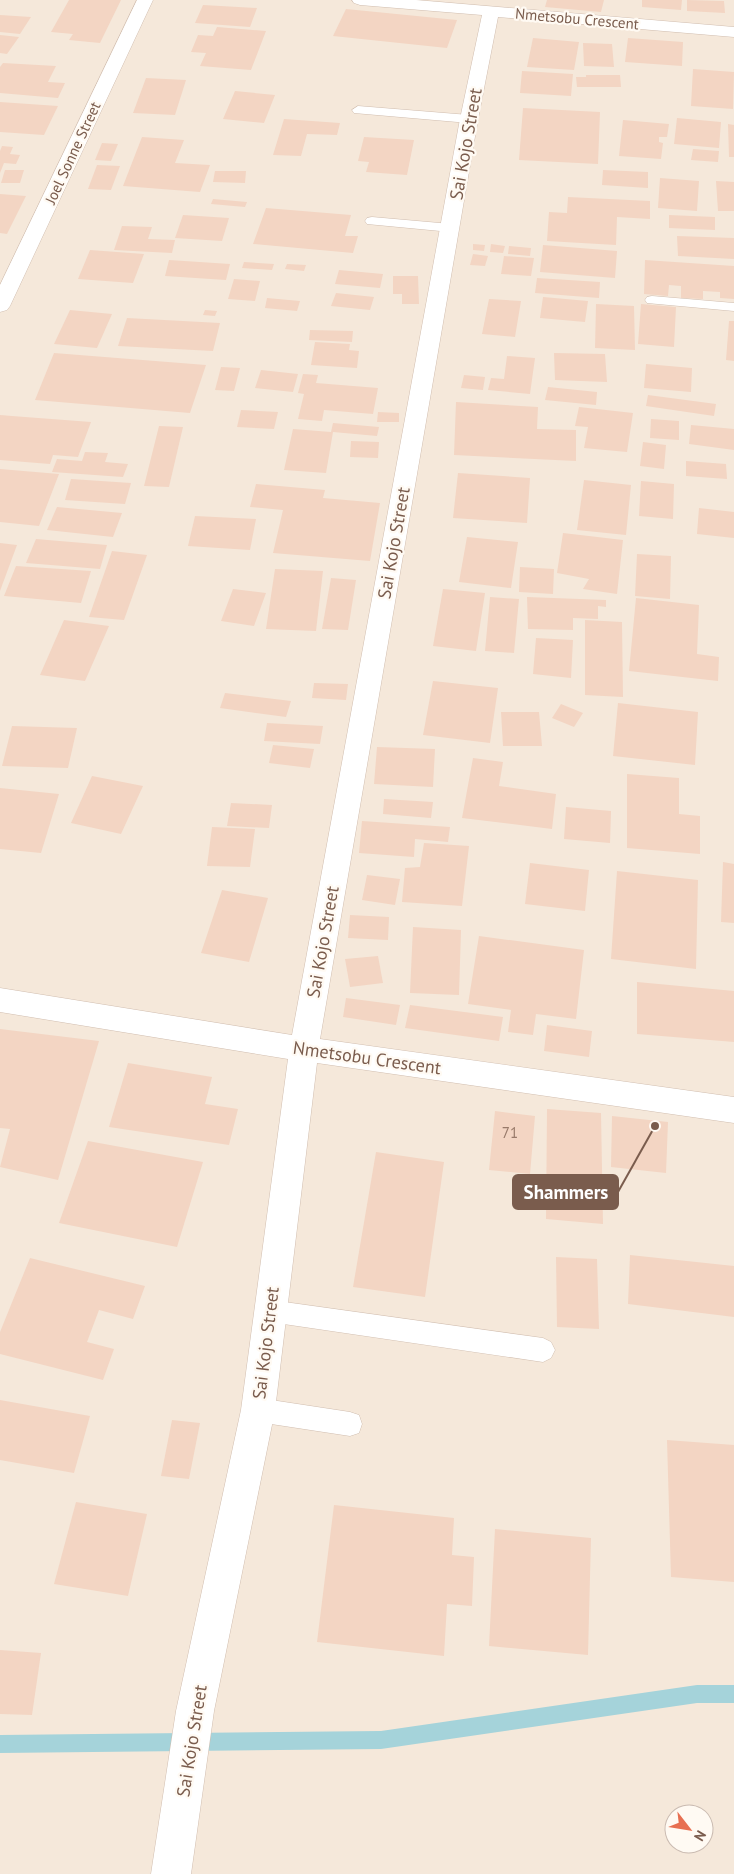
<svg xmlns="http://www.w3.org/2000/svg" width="734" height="1874" font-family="'PT Sans',sans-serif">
	<rect width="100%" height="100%" fill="#fdf6ec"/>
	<path fill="#f5e8da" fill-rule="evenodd" d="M 0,0 L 734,0 L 734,1874 L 0,1874 ZM 674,1814 L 704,1814 L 704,1844 L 674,1844 Z"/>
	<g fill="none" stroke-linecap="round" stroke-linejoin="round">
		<polygon fill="#a5d3da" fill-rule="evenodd" points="697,1685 734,1685 734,1703 697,1703 381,1749 0,1753 0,1735 381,1731"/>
	</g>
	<g fill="#f3d5c3">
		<polygon points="69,0 121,0 100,43 69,40 73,34 51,32"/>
		<polygon points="547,0 604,0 601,12 545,7"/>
		<polygon points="642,0 682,0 681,10 642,7"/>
		<polygon points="687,0 724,1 725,13 687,11"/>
		<polygon points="203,5 257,8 250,27 195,23"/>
		<polygon points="346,9 457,20 447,48 333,36"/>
		<polygon points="0,15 31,17 20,34 0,32"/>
		<polygon points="217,27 266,31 251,70 200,66 206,53 191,52 198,35 213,36"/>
		<polygon points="0,35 19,37 7,54 0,53"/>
		<polygon points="533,38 579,42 574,70 527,67"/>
		<polygon points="628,38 683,42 682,66 625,62"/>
		<polygon points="583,43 612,44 614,67 584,66"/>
		<polygon points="3,63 56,66 48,82 65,83 58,98 0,93 0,67"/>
		<polygon points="693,69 734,72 733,109 691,106"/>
		<polygon points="522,71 573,74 571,96 520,93"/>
		<polygon points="586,75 620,75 621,87 577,87 576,77 586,77"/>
		<polygon points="146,78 186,80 175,115 133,113"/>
		<polygon points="235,91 275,95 264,123 223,119"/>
		<polygon points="0,102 58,106 44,135 0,132"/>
		<polygon points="523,108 600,112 598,164 519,160"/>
		<polygon points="677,118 721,122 719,148 674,144"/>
		<polygon points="284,119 340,123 337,135 307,134 301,156 273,155"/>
		<polygon points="623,120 669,124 667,137 659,137 659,142 663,143 661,159 619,156"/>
		<polygon points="728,124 734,125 734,157 729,157"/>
		<polygon points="142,137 184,140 175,163 210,165 200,192 123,186"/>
		<polygon points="364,137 414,140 407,175 366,172 369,162 358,161"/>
		<polygon points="102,143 118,144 111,161 95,160"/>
		<polygon points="2,146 13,147 10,154 20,155 16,164 4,163 0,173 0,151"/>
		<polygon points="693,149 719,151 718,162 691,160"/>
		<polygon points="97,165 120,166 111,190 88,189"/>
		<polygon points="5,170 24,170 20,183 1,183"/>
		<polygon points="603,170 648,172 648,188 602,185"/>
		<polygon points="215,171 246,171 245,183 213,182"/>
		<polygon points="660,178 699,181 697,211 658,208"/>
		<polygon points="716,181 734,182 734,211 718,211"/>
		<polygon points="0,194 26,196 7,234 0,233"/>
		<polygon points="568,197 650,201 650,219 617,217 616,245 547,241 549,212 567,213"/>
		<polygon points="213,199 247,202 245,207 211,204"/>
		<polygon points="266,208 351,215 345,236 358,236 353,253 253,244"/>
		<polygon points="183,215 229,218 222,241 175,238"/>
		<polygon points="669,215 715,217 715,230 669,228"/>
		<polygon points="122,226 152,227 148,239 175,240 172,253 114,250"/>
		<polygon points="677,236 734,238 734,259 678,256"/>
		<polygon points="473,244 485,245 484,251 473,250"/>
		<polygon points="491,244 505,246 503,253 490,252"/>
		<polygon points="543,245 617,251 615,278 540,272"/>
		<polygon points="509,246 531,248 530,256 508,254"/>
		<polygon points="90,250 144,254 133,283 78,279"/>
		<polygon points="473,254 488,256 485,266 470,265"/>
		<polygon points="504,256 534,258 531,276 501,274"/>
		<polygon points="169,260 230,264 226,280 165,276"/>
		<polygon points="645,260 734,266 734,299 720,298 720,292 703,291 703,299 681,298 681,286 669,285 668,296 644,294"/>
		<polygon points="244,262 274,264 272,270 242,268"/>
		<polygon points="287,264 306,265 304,271 285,269"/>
		<polygon points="339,270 383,274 380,288 335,284"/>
		<polygon points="393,276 418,276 419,304 402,304 402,294 393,294"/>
		<polygon points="537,278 600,282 599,298 535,293"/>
		<polygon points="234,279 260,281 255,301 228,299"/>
		<polygon points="336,293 374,297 370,310 331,306"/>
		<polygon points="543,297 588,301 585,322 540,318"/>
		<polygon points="267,298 300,301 297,311 265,308"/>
		<polygon points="489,299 521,301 515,337 482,334"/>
		<polygon points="596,304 634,306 635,350 595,348"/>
		<polygon points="641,304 676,307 674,347 638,344"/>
		<polygon points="70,310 112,314 97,348 54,344"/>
		<polygon points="205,310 217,311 215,316 203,315"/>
		<polygon points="127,318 220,323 213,351 118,346"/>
		<polygon points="729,321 734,321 734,361 726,360"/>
		<polygon points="310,330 353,331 352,342 309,340"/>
		<polygon points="315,342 350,344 349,350 359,351 357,368 311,365"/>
		<polygon points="54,353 206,365 190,413 35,400"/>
		<polygon points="554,353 605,354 607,382 555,380"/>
		<polygon points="507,356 535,358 530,394 488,390 491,378 504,379"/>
		<polygon points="646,364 692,368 691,392 644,388"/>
		<polygon points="221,367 240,368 234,391 215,390"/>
		<polygon points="261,370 298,374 293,392 255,388"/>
		<polygon points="303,374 318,375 316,383 378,388 373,414 324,410 322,421 298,419 304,394 298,393"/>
		<polygon points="464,375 485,377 483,390 461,388"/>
		<polygon points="548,387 597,392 596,405 545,400"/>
		<polygon points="648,395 716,404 714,416 646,406"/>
		<polygon points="456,402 538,407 537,429 576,430 576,461 454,455"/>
		<polygon points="579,407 633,413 627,452 584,448 588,427 575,426"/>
		<polygon points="241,410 278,412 274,429 237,427"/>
		<polygon points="378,412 399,413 399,422 377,422"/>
		<polygon points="0,415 12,416 91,422 78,457 53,455 50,464 0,460"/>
		<polygon points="651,419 679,421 679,440 650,438"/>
		<polygon points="333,423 379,427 377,436 333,432 326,473 284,470 293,429 331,432"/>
		<polygon points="691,425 734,429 734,450 689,444"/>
		<polygon points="159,426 183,427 169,487 144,486"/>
		<polygon points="351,441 379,442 378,458 350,457"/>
		<polygon points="643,442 666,445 664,469 640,466"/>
		<polygon points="85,452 108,453 105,462 128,464 123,477 52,472 57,459 82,461"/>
		<polygon points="686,461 726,464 727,479 686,476"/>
		<polygon points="0,469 59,474 39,526 0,522"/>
		<polygon points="458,473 530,478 527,523 453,518"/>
		<polygon points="71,479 131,483 125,504 65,500"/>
		<polygon points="584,480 631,485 626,535 577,530"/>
		<polygon points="641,481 674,484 673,519 639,516"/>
		<polygon points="256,484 325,490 323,498 380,503 370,561 273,553 283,510 250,507"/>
		<polygon points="57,507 122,513 113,537 47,530"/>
		<polygon points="699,508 734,512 734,538 697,534"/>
		<polygon points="195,516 256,519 250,550 188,546"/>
		<polygon points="563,533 623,540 617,594 583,589 589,579 557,573"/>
		<polygon points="467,537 518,542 511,588 459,582"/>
		<polygon points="36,539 107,545 100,569 26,563"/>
		<polygon points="0,543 17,545 0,591"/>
		<polygon points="112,551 147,555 124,620 89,617"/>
		<polygon points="637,554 671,556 670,599 635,596"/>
		<polygon points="16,566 91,571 81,603 4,596"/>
		<polygon points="520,567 554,569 553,594 519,592"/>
		<polygon points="275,569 323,571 316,631 266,629"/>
		<polygon points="331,578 356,580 348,630 322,629"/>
		<polygon points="233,589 266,593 254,626 221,621"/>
		<polygon points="443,589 485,593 476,651 433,646"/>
		<polygon points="490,597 519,599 514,653 485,651"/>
		<polygon points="527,597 606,600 606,607 598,606 598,619 573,618 573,630 528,629"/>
		<polygon points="636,598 699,605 697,654 719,657 718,681 629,671"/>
		<polygon points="64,620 109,626 85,681 40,675"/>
		<polygon points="585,620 622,622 623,697 585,695"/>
		<polygon points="536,638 573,640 571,678 533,674"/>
		<polygon points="433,681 498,688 490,743 423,735"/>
		<polygon points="314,683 348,684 346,700 312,698"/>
		<polygon points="225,693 291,701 286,717 220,708"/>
		<polygon points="618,703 698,712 695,765 613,756"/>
		<polygon points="561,704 583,713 574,727 552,718"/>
		<polygon points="501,712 539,712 542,746 503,746"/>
		<polygon points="267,723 323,726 320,744 264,741"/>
		<polygon points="12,726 77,728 68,768 2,766"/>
		<polygon points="273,745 314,749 310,768 269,763"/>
		<polygon points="377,747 435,749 433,787 374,784"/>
		<polygon points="473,758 503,762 499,786 556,794 552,829 462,818"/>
		<polygon points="627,774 679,778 679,814 700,816 700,854 627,848"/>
		<polygon points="92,776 143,786 121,834 71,823"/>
		<polygon points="0,788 59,794 41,853 0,849"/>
		<polygon points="384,799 433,802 431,818 383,814"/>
		<polygon points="231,803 272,805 269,828 227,826"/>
		<polygon points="566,807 611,811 610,843 564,839"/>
		<polygon points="362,821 450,827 448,842 415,839 414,857 359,853"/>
		<polygon points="212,827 255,829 250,867 207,866"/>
		<polygon points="424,843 469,846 462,906 402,902 405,868 420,867"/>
		<polygon points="723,862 734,864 734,923 721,922"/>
		<polygon points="530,863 589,870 585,911 525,904"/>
		<polygon points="617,871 698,880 696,969 611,959"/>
		<polygon points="367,875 400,879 395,905 362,900"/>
		<polygon points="222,890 268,898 249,962 201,953"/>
		<polygon points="350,915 389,917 388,940 348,938"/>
		<polygon points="413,927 461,930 459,995 410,993"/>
		<polygon points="479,936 584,950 576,1019 536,1014 533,1035 508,1032 511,1010 468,1004"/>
		<polygon points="378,956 383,983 350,987 345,959"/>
		<polygon points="637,982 734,991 734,1042 637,1034"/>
		<polygon points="346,998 400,1005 396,1025 343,1017"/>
		<polygon points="410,1005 503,1017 499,1041 405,1028"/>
		<polygon points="547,1025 592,1031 589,1057 544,1051"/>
		<polygon points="0,1029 99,1041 58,1180 0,1167 10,1129 0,1128"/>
		<polygon points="128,1063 212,1077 205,1104 238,1109 229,1145 109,1127"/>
		<polygon points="547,1109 601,1113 603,1224 546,1219"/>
		<polygon points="495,1111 535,1116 530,1174 489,1170"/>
		<polygon points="612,1116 668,1122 666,1173 611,1167"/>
		<polygon points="88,1141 203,1162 177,1247 59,1223"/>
		<polygon points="376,1152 444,1162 425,1297 353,1287"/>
		<polygon points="630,1255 734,1266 734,1317 628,1304"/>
		<polygon points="556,1257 597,1259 599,1329 557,1327"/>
		<polygon points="30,1258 145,1286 133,1319 99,1310 87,1342 114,1349 103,1380 0,1354 0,1332"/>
		<polygon points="0,1400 90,1416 74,1473 0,1460"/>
		<polygon points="172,1420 200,1423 189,1479 161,1476"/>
		<polygon points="667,1440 734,1445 734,1582 671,1577"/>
		<polygon points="76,1502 147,1514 128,1596 54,1584"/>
		<polygon points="334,1505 454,1518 452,1555 474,1557 472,1606 447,1604 444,1656 317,1642"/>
		<polygon points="495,1529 591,1538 588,1655 489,1646"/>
		<polygon points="0,1650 41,1653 32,1715 0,1714"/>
	</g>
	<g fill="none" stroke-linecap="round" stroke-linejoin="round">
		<g stroke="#d1beb0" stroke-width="1">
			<g id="service">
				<polygon points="358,106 469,115 475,119 469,123 354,113 352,110"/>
				<polygon points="372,217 451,224 458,228 451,232 367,224 365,221 367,218"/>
				<polygon points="652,296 734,303 734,311 647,303 645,300 647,297"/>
				<polygon points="270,1300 543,1338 551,1342 555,1350 551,1358 543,1362 270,1322 262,1319 258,1311 262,1303"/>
				<polygon points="258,1398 350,1412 359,1415 362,1424 359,1433 350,1436 258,1422 249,1419 246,1410 249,1401"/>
			</g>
		</g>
		<g stroke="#d1beb0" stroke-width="1">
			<g id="minor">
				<polygon points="137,0 153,0 10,306 7,310 0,312 0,285"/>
				<polygon points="352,0 416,0 734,27 734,37 498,17 478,119 320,1039 734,1097 734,1123 317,1063 275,1410 214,1711 191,1874 151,1874 176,1711 241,1410 288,1059 0,1012 0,988 292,1035 460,119 482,15 360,5 354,3"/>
			</g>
		</g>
		<use href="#service" fill="#fff" fill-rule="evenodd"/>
		<use href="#minor" fill="#fff" fill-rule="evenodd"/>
	</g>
	<g text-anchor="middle" stroke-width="4.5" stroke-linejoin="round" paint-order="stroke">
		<g font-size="15" fill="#7a5c4d" stroke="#fffaf3">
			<text transform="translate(577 19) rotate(5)" y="5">Nmetsobu Crescent</text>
			<text transform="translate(73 153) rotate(-65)" y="5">Joel Sonne Street</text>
		</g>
		<g font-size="15" fill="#987a6a">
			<text x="510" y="1138">71</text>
		</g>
		<g font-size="18" fill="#7a5c4d" stroke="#fffaf3">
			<text transform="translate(466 144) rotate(-80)" y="6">Sai Kojo Street</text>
			<text transform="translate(394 543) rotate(-80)" y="6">Sai Kojo Street</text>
			<text transform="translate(323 942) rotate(-80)" y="6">Sai Kojo Street</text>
			<text transform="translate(367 1058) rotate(8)" y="6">Nmetsobu Crescent</text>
			<text transform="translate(266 1343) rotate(-83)" y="6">Sai Kojo Street</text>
			<text transform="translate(192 1741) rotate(-81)" y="6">Sai Kojo Street</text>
		</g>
	</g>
	<path fill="none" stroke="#7a5c4d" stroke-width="2" d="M655 1126L618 1192"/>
	<circle fill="#7a5c4d" stroke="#fffaf3" stroke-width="2" cx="655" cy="1126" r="5"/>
	<rect fill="#7a5c4d" stroke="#7a5c4d" stroke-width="2" x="513" y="1175" width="105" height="34" rx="5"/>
	<g font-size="19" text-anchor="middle" font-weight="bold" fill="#fff">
		<text x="566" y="1199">Shammers</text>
	</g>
	<g transform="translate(689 1829) rotate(121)"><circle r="24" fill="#fffaf3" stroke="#cabbb1"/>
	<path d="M0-4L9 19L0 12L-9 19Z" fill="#e76f51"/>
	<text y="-8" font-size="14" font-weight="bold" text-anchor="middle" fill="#7a5c4d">N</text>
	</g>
</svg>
